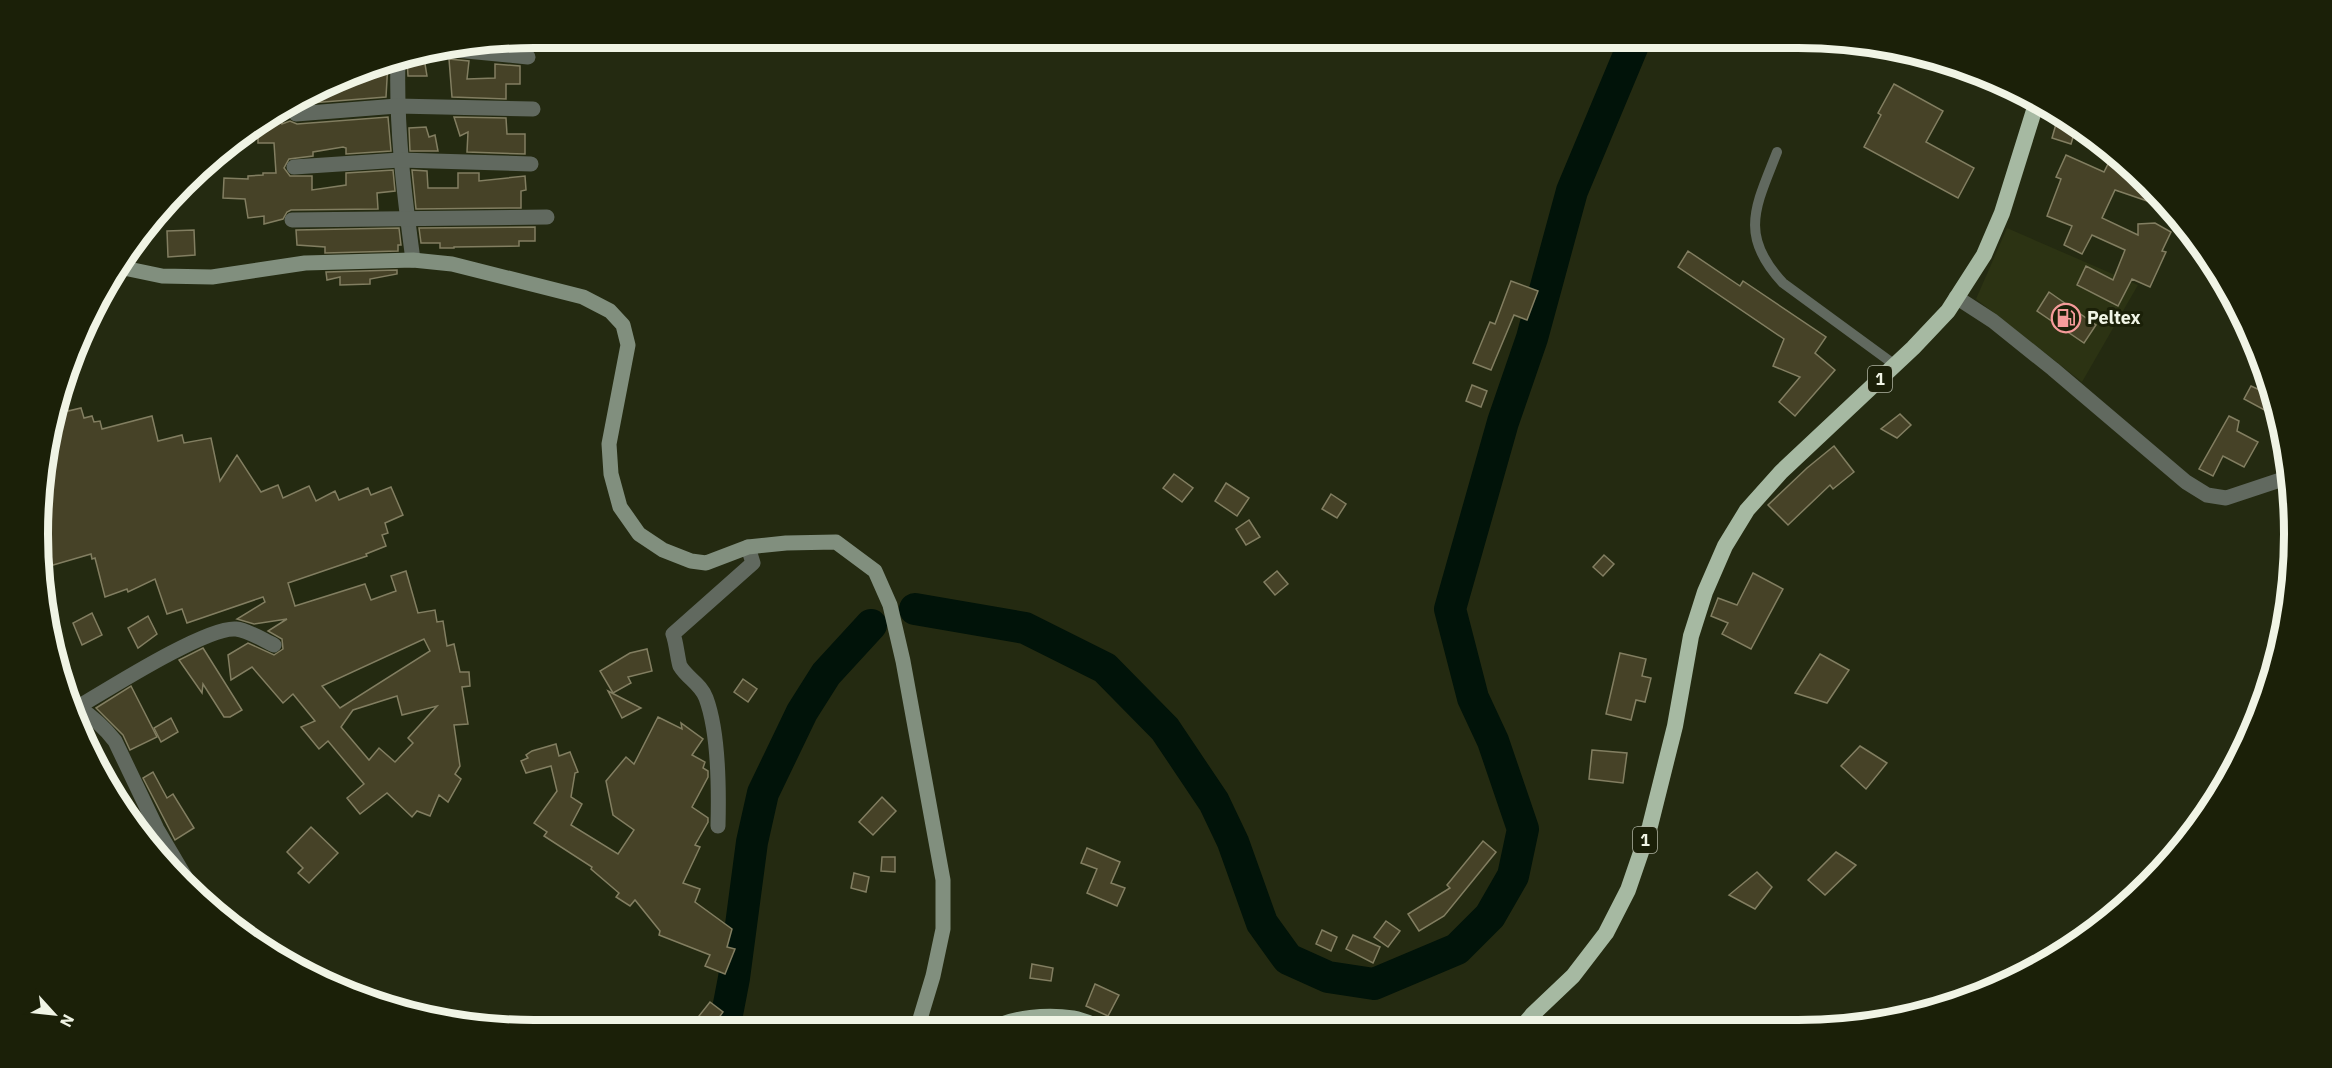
<svg xmlns="http://www.w3.org/2000/svg" width="2332" height="1068" font-family="'IBM Plex Sans',sans-serif">
	<rect width="100%" height="100%" fill="#242a11"/>
	<polygon fill="#2c3313" points="2007,228 2138,285 2082,382 1976,299"/>
	<g fill="none" stroke-linecap="round" stroke-linejoin="round">
		<g stroke="#011309" stroke-width="32">
			<polyline points="915,609 1025,628 1105,668 1165,729 1214,802 1233,842 1262,923 1288,959 1328,977 1374,984 1457,949 1490,916 1513,876 1523,829 1493,741 1473,698 1450,609 1503,422 1532,338 1572,191 1636,38"/>
			<polyline points="724,1030 734,978 752,842 763,793 802,712 826,674 871,625"/>
		</g>
	</g>
	<g fill="#464227" stroke="#827e61" stroke-width="1.5" fill-rule="evenodd">
		<polygon points="415,57 424,58 427,76 408,76 407,58"/>
		<polygon points="449,59 469,61 467,79 495,78 495,64 520,66 520,84 506,84 506,99 452,97"/>
		<polygon points="388,62 386,97 311,103 310,93 374,64"/>
		<polygon points="1894,84 1943,111 1926,142 1974,168 1958,198 1864,147 1881,115 1878,113"/>
		<polygon points="281,107 282,124 290,121 297,124 388,117 391,151 346,154 346,148 343,147 313,152 313,156 289,159 284,168 290,176 312,176 312,190 346,185 346,173 393,170 395,191 377,193 378,209 291,210 287,212 283,219 264,224 264,216 248,218 245,199 223,198 224,178 248,179 248,176 263,175 263,173 276,173 274,143 258,143 258,124"/>
		<polygon points="454,117 506,118 507,134 525,134 525,154 467,152 468,132 460,136"/>
		<polygon points="2058,117 2077,124 2071,144 2052,138"/>
		<polygon points="426,127 429,137 435,135 438,151 410,151 409,128"/>
		<polygon points="2113,154 2149,183 2156,192 2153,203 2115,190 2102,218 2138,235 2138,224 2155,223 2171,232 2162,251 2166,252 2150,287 2132,279 2118,306 2077,285 2086,266 2113,280 2125,250 2092,235 2082,254 2064,245 2072,226 2047,216 2061,179 2056,177 2066,155 2104,172"/>
		<polygon points="412,170 427,171 428,188 458,188 458,173 479,173 479,181 525,176 526,190 521,191 521,208 416,209"/>
		<polygon points="535,227 535,241 519,241 519,246 454,247 454,248 440,248 440,243 421,243 419,228"/>
		<polygon points="399,228 401,245 398,245 398,251 325,253 325,247 297,245 296,230"/>
		<polygon points="194,230 195,255 168,257 167,231"/>
		<polygon points="1688,251 1740,286 1743,281 1826,337 1815,353 1835,370 1795,416 1779,402 1800,377 1773,366 1784,339 1678,267"/>
		<polygon points="397,270 397,274 370,279 370,284 340,285 340,277 327,280 326,272"/>
		<polygon points="1511,281 1538,291 1527,320 1514,315 1491,370 1473,363 1490,322 1495,324"/>
		<polygon points="2049,292 2096,325 2084,343 2037,311"/>
		<polygon points="1472,385 1487,391 1481,407 1466,401"/>
		<polygon points="2251,386 2273,396 2275,404 2270,413 2244,399"/>
		<path d="M 64,392 L 68,411 L 81,408 L 84,418 L 92,416 L 94,422 L 100,421 L 102,429 L 152,416 L 158,441 L 182,435 L 184,443 L 211,438 L 220,481 L 237,455 L 261,492 L 278,485 L 283,498 L 309,486 L 316,501 L 335,491 L 339,500 L 368,488 L 371,495 L 391,487 L 403,515 L 385,523 L 388,533 L 382,535 L 386,546 L 366,554 L 367,556 L 288,583 L 295,606 L 365,584 L 371,600 L 396,591 L 391,576 L 406,571 L 418,613 L 435,610 L 437,622 L 443,621 L 447,646 L 454,644 L 460,672 L 469,672 L 470,686 L 462,687 L 468,724 L 454,725 L 460,766 L 455,774 L 461,779 L 448,802 L 439,795 L 430,816 L 417,811 L 412,817 L 387,793 L 360,814 L 347,798 L 364,784 L 328,741 L 319,749 L 301,727 L 315,721 L 293,694 L 283,703 L 252,667 L 231,680 L 228,655 L 248,643 L 274,655 L 283,649 L 282,639 L 268,631 L 287,619 L 254,624 L 237,619 L 265,602 L 263,597 L 187,623 L 182,609 L 167,614 L 155,579 L 128,592 L 127,589 L 105,597 L 95,558 L 92,559 L 91,554 L 43,568 L 47,437 ZM 424,639 L 430,651 L 340,708 L 322,686 ZM 397,696 L 402,715 L 437,706 L 408,738 L 413,743 L 395,762 L 379,748 L 369,760 L 341,727 L 353,710 Z"/>
		<polygon points="1900,414 1911,425 1897,438 1881,429"/>
		<polygon points="2229,416 2239,421 2237,431 2258,442 2244,467 2223,456 2213,476 2199,469"/>
		<polygon points="1834,446 1854,472 1833,489 1830,485 1788,525 1768,505 1807,468"/>
		<polygon points="1174,474 1193,488 1182,502 1163,488"/>
		<polygon points="1226,483 1249,498 1237,516 1215,501"/>
		<polygon points="1331,494 1346,504 1337,518 1322,509"/>
		<polygon points="1249,520 1260,537 1246,545 1236,529"/>
		<polygon points="1604,555 1614,564 1603,576 1593,567"/>
		<polygon points="1277,571 1288,584 1275,595 1264,582"/>
		<polygon points="1753,573 1783,589 1751,649 1722,634 1728,623 1711,616 1718,598 1737,605"/>
		<polygon points="92,613 102,635 82,645 73,623"/>
		<polygon points="148,616 157,634 138,648 128,628"/>
		<polygon points="203,648 242,710 230,717 224,717 203,684 202,693 179,660"/>
		<polygon points="647,649 652,671 628,677 631,683 613,693 600,671 630,653"/>
		<polygon points="1620,653 1646,659 1642,676 1651,678 1645,702 1636,700 1631,720 1606,714"/>
		<polygon points="1820,654 1849,670 1827,703 1795,693"/>
		<polygon points="743,679 757,689 748,702 734,692"/>
		<polygon points="131,686 157,737 130,750 123,735 96,708"/>
		<polygon points="608,691 641,708 622,718"/>
		<polygon points="658,717 682,729 681,723 703,739 692,755 705,762 703,768 708,771 708,777 692,807 708,818 708,822 695,845 700,847 683,883 700,889 695,902 732,929 727,947 735,949 725,974 705,966 710,955 659,935 660,931 635,900 630,906 616,897 619,893 591,869 592,867 544,836 547,832 534,823 557,791 551,766 526,773 521,761 528,758 526,755 532,751 556,744 559,756 570,752 578,772 575,773 571,797 582,804 571,825 618,854 634,830 613,815 606,781 626,757 634,764"/>
		<polygon points="171,718 178,732 161,742 154,728"/>
		<polygon points="1860,746 1887,763 1866,789 1841,766"/>
		<polygon points="1592,750 1627,753 1623,783 1589,779"/>
		<polygon points="153,772 167,798 173,794 194,828 175,840 143,778"/>
		<polygon points="882,797 896,811 873,835 859,822"/>
		<polygon points="311,827 338,853 309,883 298,873 303,868 287,852"/>
		<polygon points="1483,841 1496,852 1444,916 1419,931 1408,914 1450,888 1447,885"/>
		<polygon points="1087,848 1120,862 1111,883 1125,888 1117,906 1087,893 1097,869 1081,863"/>
		<polygon points="1836,852 1856,865 1825,895 1808,880"/>
		<polygon points="882,857 895,857 895,872 881,871"/>
		<polygon points="1757,872 1772,887 1755,909 1729,895"/>
		<polygon points="854,873 869,877 866,892 851,888"/>
		<polygon points="1386,921 1400,931 1388,947 1374,937"/>
		<polygon points="1322,930 1337,937 1331,951 1316,944"/>
		<polygon points="1353,935 1380,947 1373,963 1346,949"/>
		<polygon points="1032,964 1053,968 1051,981 1030,978"/>
		<polygon points="1095,984 1119,995 1108,1016 1086,1006"/>
		<polygon points="710,1002 723,1012 710,1030 688,1030"/>
	</g>
	<g fill="none" stroke-linecap="round" stroke-linejoin="round">
		<path stroke="#61695f" stroke-width="10" d="M 1777,152 C 1756,206 1738,235 1783,283 L 1895,365"/>
		<g stroke="#61695f" stroke-width="15">
			<polyline points="456,50 528,57"/>
			<path d="M 398,60 C 396,128 404,193 413,260"/>
			<polyline points="296,114 397,106 533,109"/>
			<polyline points="294,167 400,160 531,164"/>
			<polyline points="292,220 547,217"/>
			<polyline points="1956,297 1993,321 2053,369 2186,482 2207,495 2226,498 2289,477"/>
			<path d="M 78,707 C 107,690 207,626 236,629 C 248,630 263,640 274,645"/>
			<path d="M 71,708 L 78,707 C 93,717 104,727 115,741 L 157,829 L 196,895"/>
			<path d="M 718,826 C 719,788 719,733 706,698 C 701,684 687,678 680,666 C 678,661 676,641 673,634 L 753,563 L 748,547"/>
		</g>
		<polyline stroke="#818f7e" stroke-width="15" points="119,267 162,276 212,277 305,263 413,260 452,264 583,297 610,311 623,325 628,345 609,444 611,474 620,507 639,534 663,550 691,561 706,563 748,547 786,543 836,542 875,571 890,605 903,661 943,880 943,929 933,976 917,1029"/>
		<path stroke="#9aac97" stroke-width="15" d="M 990,1029 C 1013,1017 1047,1014 1073,1018 C 1084,1020 1095,1025 1105,1029"/>
		<polyline stroke="#a6b9a2" stroke-width="16" points="1522,1027 1533,1014 1573,976 1606,933 1628,890 1650,826 1675,726 1691,636 1705,592 1725,546 1747,510 1781,472 1913,348 1948,311 1984,255 2002,213 2037,101"/>
	</g>
	<defs>
		<g id="fuel-ring" transform="scale(1.5)"><circle r="9.5" fill="#1b2008" stroke="#f59b9a" stroke-width="1.5"/><path d="M-5.5-6h7V0h2V4h1.3V-2.5L3-4.5l.8-.8L6-3V5H2.5V1h-1V6h-7ZM-4.2-4.7v3.2H.2V-4.7Z" fill="#f59b9a"/></g>
	</defs>
	<g fill-rule="evenodd">
		<use href="#fuel-ring" x="2066" y="318"/>
	</g>
	<g text-anchor="middle" stroke-width="6" stroke-linejoin="round" paint-order="stroke">
		<g fill="#1b2008" stroke="#b0b4a3" stroke-width="1.5">
			<rect x="1868" y="366" width="24" height="26" rx="4.5"/>
			<rect x="1633" y="827" width="24" height="26" rx="4.5"/>
		</g>
		<g font-size="16" font-weight="bold" fill="#f0f4e5">
			<text x="1880" y="385">1</text>
			<text x="1645" y="846">1</text>
		</g>
		<g font-size="18" font-weight="bold" fill="#f0f4e5" stroke="#1b2008" text-anchor="start">
			<text x="2087" y="324">Peltex</text>
		</g>
	</g>
	<path d="M0 0H2332V1068H0ZM534 48H1798A486 486 0 0 1 2284 534V534A486 486 0 0 1 1798 1020H534A486 486 0 0 1 48 534V534A486 486 0 0 1 534 48Z" fill="#1b2008" fill-rule="evenodd"/>
	<path fill="none" stroke="#f0f4e5" stroke-width="8" d="M534 48H1798A486 486 0 0 1 2284 534V534A486 486 0 0 1 1798 1020H534A486 486 0 0 1 48 534V534A486 486 0 0 1 534 48Z"/>
	<g transform="translate(54 1014) rotate(117)" stroke="#1b2008" stroke-width="4.5" paint-order="stroke">
	<path d="M0-4.5L10 22L0 15L-10 22Z" fill="#f0f4e5"/>
	<text y="-9" font-size="16" font-weight="bold" text-anchor="middle" fill="#f0f4e5">N</text>
	</g>
</svg>
